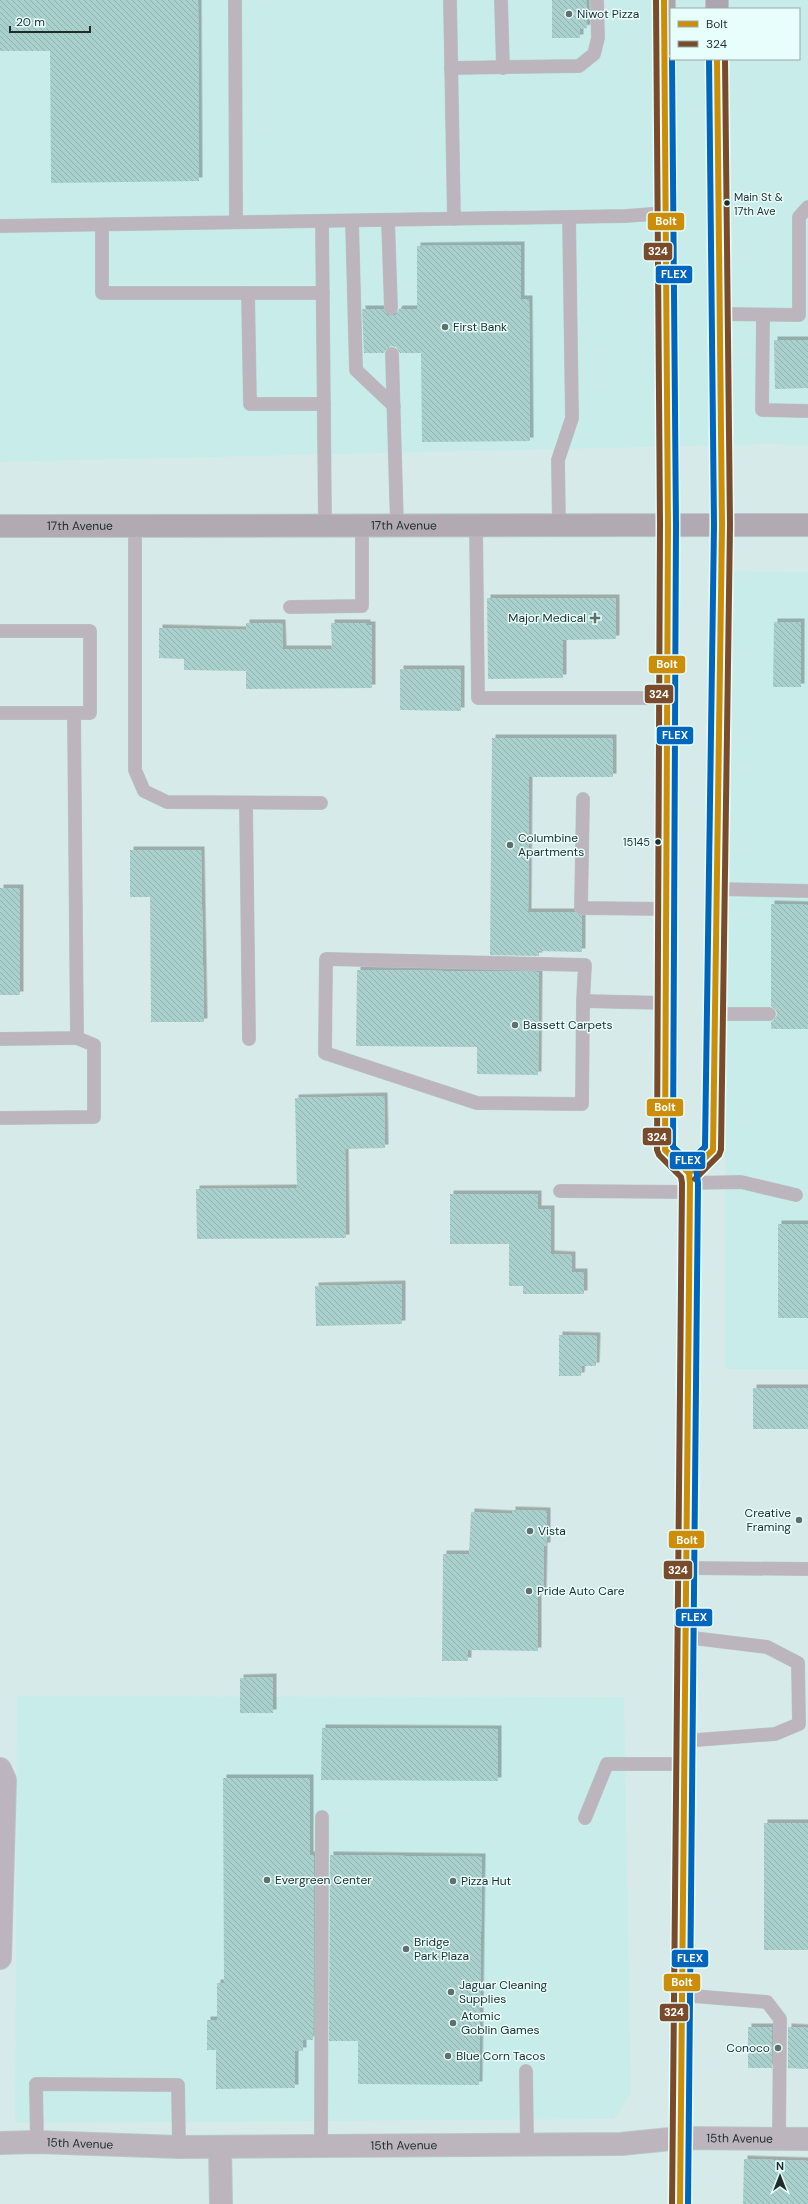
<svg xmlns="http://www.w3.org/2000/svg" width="808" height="2204" font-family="'DM Sans',sans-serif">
	<defs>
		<pattern id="building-back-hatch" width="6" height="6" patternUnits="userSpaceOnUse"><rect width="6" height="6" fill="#a9d0cd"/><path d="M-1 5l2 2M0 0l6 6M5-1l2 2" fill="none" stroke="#91b3b0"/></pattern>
		<filter id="shadow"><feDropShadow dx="3.5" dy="-3.5" stdDeviation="0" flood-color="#0004"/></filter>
	</defs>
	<rect width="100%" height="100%" fill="#d6ebe9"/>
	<g fill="#c8ecea" fill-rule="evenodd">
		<path d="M 0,0 L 808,0 L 808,446 L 774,444 L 0,462 ZM 671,9 L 799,9 L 799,59 L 671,59 Z"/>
		<polygon points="726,571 808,572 808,1369 725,1369"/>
		<polygon points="17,1696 624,1697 631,2093 614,2119 15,2123"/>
	</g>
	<g fill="url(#building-back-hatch)" filter="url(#shadow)">
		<polygon points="0,0 198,0 199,181 51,183 50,51 0,51"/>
		<polygon points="552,0 586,0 587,28 580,29 580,38 552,38"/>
		<polygon points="521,245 521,299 529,299 530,441 422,442 421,353 400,353 396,347 392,346 388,347 384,353 364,353 362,309 383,309 387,315 391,316 396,315 399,309 417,309 417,246"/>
		<polygon points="774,340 808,340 808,388 775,389"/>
		<polygon points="487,598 616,598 616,639 563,640 563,678 488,679"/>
		<polygon points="774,622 801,622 801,687 773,687"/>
		<polygon points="246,623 282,623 283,649 332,649 331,623 367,623 367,625 372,625 372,688 246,689 246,671 184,670 184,659 159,658 159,628 246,630"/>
		<polygon points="400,669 461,669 461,711 400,710"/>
		<polygon points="492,738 613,738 613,777 529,777 528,912 574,912 582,916 582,952 539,951 539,956 490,955"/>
		<polygon points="130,850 201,850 204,1022 151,1022 150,897 130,897"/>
		<rect x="0" y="888" width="20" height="107"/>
		<polygon points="771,904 808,905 808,1029 771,1029 771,1022 776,1018 777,1014 776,1010 771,1006"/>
		<polygon points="357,970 539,972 538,1075 477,1074 477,1047 356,1046"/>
		<polygon points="384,1096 385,1148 345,1149 346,1238 197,1239 196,1189 297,1188 295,1098"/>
		<polygon points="450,1194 538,1194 538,1209 551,1209 551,1254 572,1255 572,1272 584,1272 584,1294 523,1294 523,1286 509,1286 509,1244 450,1244"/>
		<rect x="778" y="1224" width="30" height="94"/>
		<polygon points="402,1284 402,1324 316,1326 315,1286"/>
		<polygon points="559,1335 597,1336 596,1366 582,1366 581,1376 559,1376"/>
		<rect x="753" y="1388" width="55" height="41"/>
		<polygon points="512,1510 547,1511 547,1546 544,1546 543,1593 538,1593 538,1651 468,1650 468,1661 442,1661 443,1554 469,1554 471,1512 512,1514"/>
		<polygon points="273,1677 273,1713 240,1713 240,1678"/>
		<polygon points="322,1728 498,1729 498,1781 321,1780"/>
		<polygon points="223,1778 310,1778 310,1855 314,1855 313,2040 303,2040 303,2051 295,2051 295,2088 216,2089 216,2050 207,2050 207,2020 217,2020 217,1983 224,1983"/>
		<rect x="764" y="1823" width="44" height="127"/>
		<polygon points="330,1855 482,1857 479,2085 358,2084 358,2041 329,2041"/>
		<rect x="748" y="2027" width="24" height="41"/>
		<polygon points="788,2027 808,2028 808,2069 788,2068"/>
		<polygon points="744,2159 808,2161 808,2204 743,2204"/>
	</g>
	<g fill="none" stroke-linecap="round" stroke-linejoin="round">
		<g stroke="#b7c7c5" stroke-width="14">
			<g id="service">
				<polyline points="235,0 236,222"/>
				<polyline points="450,0 454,219"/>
				<polyline points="501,0 503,68"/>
				<polyline points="451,68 579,66 594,54 598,38 597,0"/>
				<polyline points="388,220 391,308"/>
				<polyline points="322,221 325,526"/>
				<polyline points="352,221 356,370 394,406"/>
				<polyline points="102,225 102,293 323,293"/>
				<polyline points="0,226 626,216 665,213"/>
				<polyline points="248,293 250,404 324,404"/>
				<polyline points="719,314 799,315 799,217 808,207"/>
				<polyline points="763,315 762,410 808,411"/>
				<polyline points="392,354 397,526"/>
				<polyline points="135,526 135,770 144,791 167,802 321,803"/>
				<polyline points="476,526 478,698 668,698"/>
				<polyline points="559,526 558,460 572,418 569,217"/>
				<polyline points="290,607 362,606 362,526"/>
				<polyline points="0,631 90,631 90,713 74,713"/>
				<polyline points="0,713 74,713 77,1038 0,1039"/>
				<polyline points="583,799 581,908 668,909"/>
				<polyline points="246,803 249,1039"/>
				<polyline points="717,889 808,891"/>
				<polyline points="583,1001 585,965 326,959 325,1053 477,1103 582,1104 583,1001 666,1003"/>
				<polyline points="715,1014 769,1014"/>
				<polyline points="0,1118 94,1117 94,1045 77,1038"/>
				<polyline points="690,1183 741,1182 796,1195"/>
				<polyline points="560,1191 690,1192"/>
				<polyline points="686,1568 808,1569"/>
				<polyline points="684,1741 775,1734 799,1724 798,1663 767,1647 685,1637"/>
				<polyline points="585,1818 607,1764 684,1764"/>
				<polyline points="681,1995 767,2002 780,2019 779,2139"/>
				<polyline points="526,2071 527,2145"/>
				<polyline points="37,2142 36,2084 178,2085 179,2147"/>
				<polyline points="321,2146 322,1817"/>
			</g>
		</g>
		<g stroke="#b7c7c5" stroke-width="24">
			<g id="minor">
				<polyline points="0,1769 5,1780 0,1958"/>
				<path id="s1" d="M 0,2143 L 37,2142 L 179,2147 L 321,2146 L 621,2144 L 680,2138 L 808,2139"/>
				<polyline points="220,2147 221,2204"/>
			</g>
		</g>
		<g stroke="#b7c7c5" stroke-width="24">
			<g id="secondary">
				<path id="s2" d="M 0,526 L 808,525"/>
			</g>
		</g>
		<g stroke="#b7c7c5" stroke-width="24">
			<g id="trunk">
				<polyline points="664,0 668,525 665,1150 689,1173 690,1183 680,2204"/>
				<polyline points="717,0 717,9"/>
				<polyline points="689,1173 713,1150 722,525 717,59"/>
			</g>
		</g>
		<use href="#service" stroke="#bcb5bd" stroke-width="13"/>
		<use href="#minor" stroke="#bcb5bd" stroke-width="22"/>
		<use href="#secondary" stroke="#b2aab3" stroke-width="22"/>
		<use href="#trunk" stroke="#aca4af" stroke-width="22"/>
		<g stroke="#e7fefc" stroke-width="9">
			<g id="bus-1">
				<polyline points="664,0 668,525 665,1150 689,1173 690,1183 680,2204"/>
				<polyline points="689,1173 713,1150 722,525 717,59"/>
			</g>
		</g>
		<g stroke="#e7fefc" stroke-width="9">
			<g id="bus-2">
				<polyline points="656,0 660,525 657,1150 659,1155 681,1177 682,1183 672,2204"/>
				<polyline points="695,1179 719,1155 721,1150 730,525 725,59"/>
			</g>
		</g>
		<g stroke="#e7fefc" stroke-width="9">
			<g id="bus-3">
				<polyline points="672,59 676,525 673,1147 696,1168 698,1183 688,2204"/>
				<polyline points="683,1167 705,1147 714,525 709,59"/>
			</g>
		</g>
		<use href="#bus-1" stroke="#cc8e09" stroke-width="6"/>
		<use href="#bus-2" stroke="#7a4b2a" stroke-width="6"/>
		<use href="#bus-3" stroke="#0065bd" stroke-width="6"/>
	</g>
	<g fill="#5e706e" stroke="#e7fefc" stroke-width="1.5">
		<circle cx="569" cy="14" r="4"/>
		<circle cx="445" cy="327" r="4"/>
		<path d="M593 612h4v4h4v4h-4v4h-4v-4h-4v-4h4z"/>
		<circle cx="510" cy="845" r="4"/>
		<circle cx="515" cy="1025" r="4"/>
		<circle cx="799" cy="1520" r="4"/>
		<circle cx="530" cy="1531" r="4"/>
		<circle cx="529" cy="1591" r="4"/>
		<circle cx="267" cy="1880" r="4"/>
		<circle cx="453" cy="1881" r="4"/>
		<circle cx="406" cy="1949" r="4"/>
		<circle cx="451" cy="1992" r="4"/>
		<circle cx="453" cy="2023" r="4"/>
		<circle cx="778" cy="2048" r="4"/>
		<circle cx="448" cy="2056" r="4"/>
	</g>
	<g fill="#1e2d2c" stroke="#e7fefc" stroke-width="1.5">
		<circle cx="727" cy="203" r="3.5"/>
		<circle cx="658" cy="842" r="3.5"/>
	</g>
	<g text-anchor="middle" stroke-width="3" stroke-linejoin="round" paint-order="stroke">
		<g font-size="11" fill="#1e2d2c" stroke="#e7fefc" text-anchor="start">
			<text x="734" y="201">Main St &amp;<tspan x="734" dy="14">17th Ave</tspan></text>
			<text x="650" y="846" text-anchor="end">15145</text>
		</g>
		<g font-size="12" fill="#1e2d2c" stroke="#e7fefc" text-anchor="start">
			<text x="577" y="18">Niwot Pizza</text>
			<text x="453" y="331">First Bank</text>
			<text x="586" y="622" text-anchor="end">Major Medical</text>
			<text x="518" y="842">Columbine<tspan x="518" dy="14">Apartments</tspan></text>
			<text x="523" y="1029">Bassett Carpets</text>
			<text x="791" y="1517" text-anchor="end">Creative<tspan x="791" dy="14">Framing</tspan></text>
			<text x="538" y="1535">Vista</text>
			<text x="537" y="1595">Pride Auto Care</text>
			<text x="275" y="1884">Evergreen Center</text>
			<text x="461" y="1885">Pizza Hut</text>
			<text x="414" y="1946">Bridge<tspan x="414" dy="14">Park Plaza</tspan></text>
			<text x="459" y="1989">Jaguar Cleaning<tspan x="459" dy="14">Supplies</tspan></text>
			<text x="461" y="2020">Atomic<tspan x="461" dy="14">Goblin Games</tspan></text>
			<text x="770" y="2052" text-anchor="end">Conoco</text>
			<text x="456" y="2060">Blue Corn Tacos</text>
		</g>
		<g font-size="12" fill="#1e2d2c" stroke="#e7fefc">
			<text dy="4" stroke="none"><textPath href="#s2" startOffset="80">17th Avenue</textPath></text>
			<text dy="4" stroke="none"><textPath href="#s2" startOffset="404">17th Avenue</textPath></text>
			<text dy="4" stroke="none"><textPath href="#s1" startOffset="740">15th Avenue</textPath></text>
			<text dy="4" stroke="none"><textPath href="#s1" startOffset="80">15th Avenue</textPath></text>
			<text dy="4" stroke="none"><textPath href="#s1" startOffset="404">15th Avenue</textPath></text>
		</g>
	</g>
	<g stroke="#e7fefc" stroke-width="1.5">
		<rect x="647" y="212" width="38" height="19" rx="4" fill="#cc8e09"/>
		<rect x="643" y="242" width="30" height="19" rx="4" fill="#7a4b2a"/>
		<rect x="655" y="265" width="38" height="19" rx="4" fill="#0065bd"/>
		<rect x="648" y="655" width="38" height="19" rx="4" fill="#cc8e09"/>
		<rect x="644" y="684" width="30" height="20" rx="4" fill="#7a4b2a"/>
		<rect x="656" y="726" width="38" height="19" rx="4" fill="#0065bd"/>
		<rect x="646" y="1098" width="38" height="19" rx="4" fill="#cc8e09"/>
		<rect x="642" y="1127" width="30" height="19" rx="4" fill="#7a4b2a"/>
		<rect x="669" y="1151" width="37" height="19" rx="4" fill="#0065bd"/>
		<rect x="668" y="1530" width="37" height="19" rx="4" fill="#cc8e09"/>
		<rect x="663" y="1560" width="30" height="20" rx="4" fill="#7a4b2a"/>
		<rect x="675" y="1608" width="38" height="19" rx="4" fill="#0065bd"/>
		<rect x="671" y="1949" width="38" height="19" rx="4" fill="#0065bd"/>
		<rect x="663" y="1973" width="38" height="19" rx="4" fill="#cc8e09"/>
		<rect x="659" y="2003" width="30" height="19" rx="4" fill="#7a4b2a"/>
	</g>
	<g font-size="11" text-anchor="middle" font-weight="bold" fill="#fff">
		<text x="666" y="225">Bolt</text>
		<text x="658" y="255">324</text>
		<text x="674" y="278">FLEX</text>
		<text x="667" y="668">Bolt</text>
		<text x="659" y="698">324</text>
		<text x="675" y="739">FLEX</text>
		<text x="665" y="1111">Bolt</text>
		<text x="657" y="1141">324</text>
		<text x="688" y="1164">FLEX</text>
		<text x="687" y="1544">Bolt</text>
		<text x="678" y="1574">324</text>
		<text x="694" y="1621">FLEX</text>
		<text x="690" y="1962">FLEX</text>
		<text x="682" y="1986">Bolt</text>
		<text x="674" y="2016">324</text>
	</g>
	<rect x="670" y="8" width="130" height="52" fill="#e7fefc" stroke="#97aaa9"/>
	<rect x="678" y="21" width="20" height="6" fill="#cc8e09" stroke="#97aaa9"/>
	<text x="706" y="28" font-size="12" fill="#1e2d2c">Bolt</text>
	<rect x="678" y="41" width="20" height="6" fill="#7a4b2a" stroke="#97aaa9"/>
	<text x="706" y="48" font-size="12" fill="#1e2d2c">324</text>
	<g transform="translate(780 2176)" stroke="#e7fefc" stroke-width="3" paint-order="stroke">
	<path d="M0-3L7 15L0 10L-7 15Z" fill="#1e2d2c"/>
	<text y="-6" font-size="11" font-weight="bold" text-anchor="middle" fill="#1e2d2c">N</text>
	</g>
	<path d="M10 26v6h80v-6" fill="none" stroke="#1e2d2c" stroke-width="2"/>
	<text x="16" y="26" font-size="12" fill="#1e2d2c" stroke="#e7fefc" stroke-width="3" paint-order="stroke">20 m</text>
</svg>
